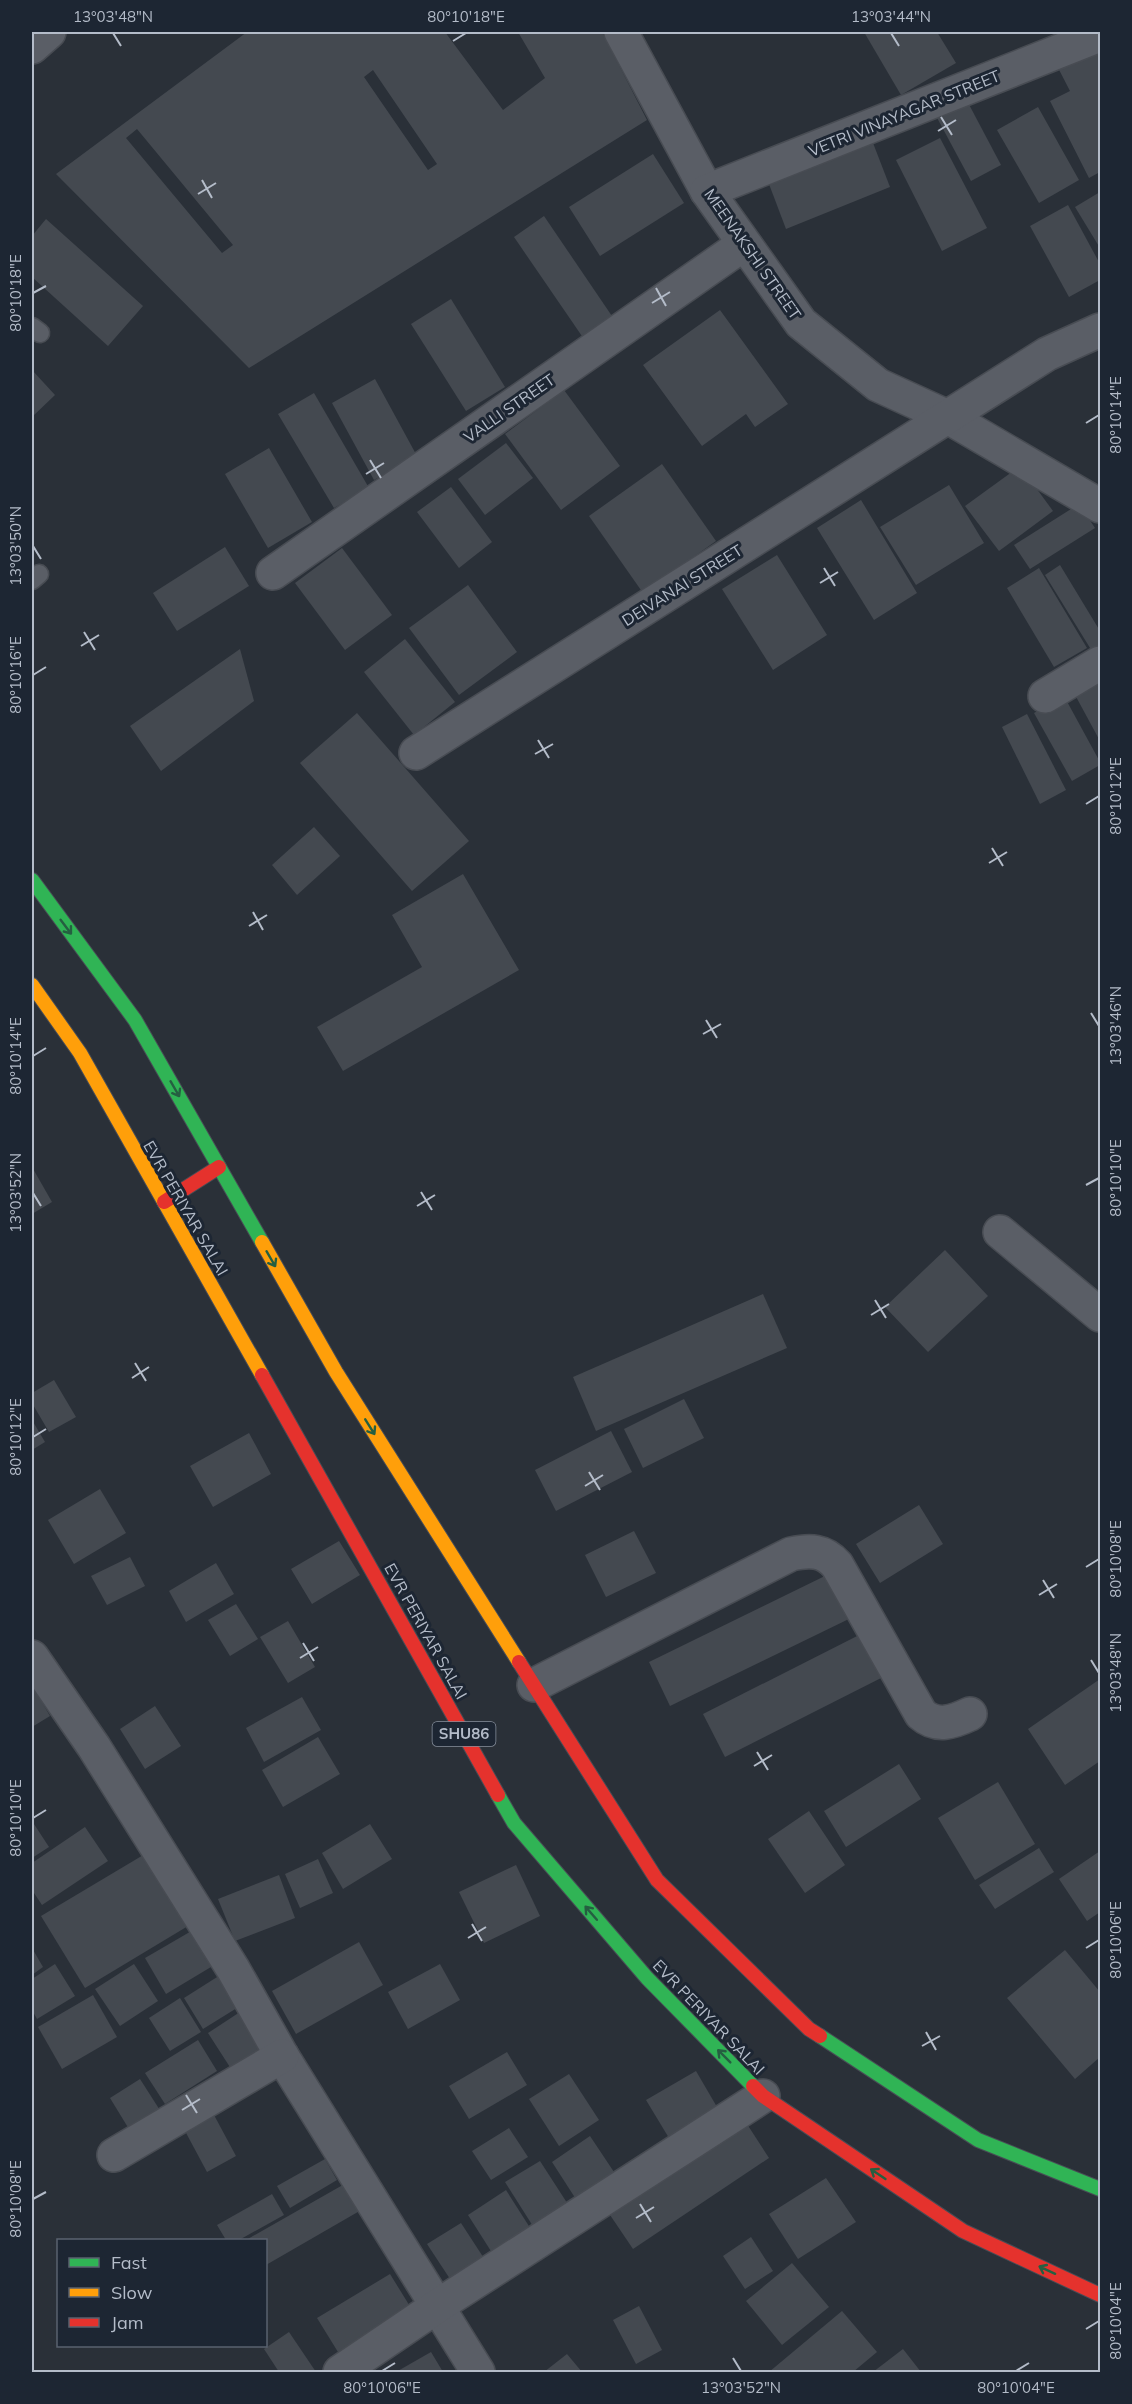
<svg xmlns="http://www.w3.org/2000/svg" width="1132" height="2404" font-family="Mulish,sans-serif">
	<rect width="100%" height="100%" fill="#2a3038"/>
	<g fill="#444950" fill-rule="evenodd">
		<path d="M 247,32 L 445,32 L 503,110 L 545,78 L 518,32 L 602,32 L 647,120 L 249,368 L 56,174 ZM 373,70 L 437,164 L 428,170 L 364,77 ZM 137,129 L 233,245 L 222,253 L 126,138 Z"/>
		<polygon points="864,32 937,32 956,63 901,95"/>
		<polygon points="1100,52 1100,172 1089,178 1050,101 1070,91 1054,60"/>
		<polygon points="965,97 1001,165 971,181 935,114"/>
		<polygon points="1038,107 1079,180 1039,203 997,130"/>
		<polygon points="940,138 987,228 942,251 896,160"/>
		<polygon points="873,143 890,187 786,229 769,184"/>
		<polygon points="653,154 684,203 600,256 569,207"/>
		<polygon points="1100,192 1100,248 1075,207"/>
		<polygon points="1068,205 1100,264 1100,280 1069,297 1030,226"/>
		<polygon points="544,216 616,322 586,342 514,237"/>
		<polygon points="46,219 143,306 108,346 32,277 32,236"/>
		<polygon points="451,299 505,387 466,411 411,324"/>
		<polygon points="720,310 788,404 755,427 746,414 702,446 643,365"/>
		<polygon points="32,370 55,395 32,417"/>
		<polygon points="375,379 417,456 374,480 332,403"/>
		<polygon points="564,390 620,466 561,510 505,434"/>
		<polygon points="314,393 369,488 334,508 278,414"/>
		<polygon points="506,443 533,478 485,515 458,479"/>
		<polygon points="269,448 312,522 268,548 225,474"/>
		<polygon points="662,464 716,541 643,593 589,516"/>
		<polygon points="1020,466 1053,511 999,551 965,506"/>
		<polygon points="949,485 984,543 916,585 880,527"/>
		<polygon points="451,487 492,542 459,568 417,512"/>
		<polygon points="861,500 917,593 874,620 817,528"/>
		<polygon points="1079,504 1095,528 1030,569 1014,545"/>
		<polygon points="225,547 249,586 177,631 153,593"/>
		<polygon points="342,548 392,615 345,650 295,583"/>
		<polygon points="777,555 827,635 773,670 722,589"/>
		<polygon points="1060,565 1100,631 1100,653 1095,656 1045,575"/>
		<polygon points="1039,568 1087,648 1054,667 1007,588"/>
		<polygon points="468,585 517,652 459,695 409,628"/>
		<polygon points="405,639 455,702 414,735 364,672"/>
		<polygon points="240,649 254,701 161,771 130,726"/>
		<polygon points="1100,678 1100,741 1074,693"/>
		<polygon points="1064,696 1100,762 1100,765 1072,781 1034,713"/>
		<polygon points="357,713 469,841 412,891 300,763"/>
		<polygon points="1027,714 1066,790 1040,804 1002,727"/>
		<polygon points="314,827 340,856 297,895 272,865"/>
		<polygon points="463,874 519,970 343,1071 317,1027 422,967 392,915"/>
		<polygon points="32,1167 52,1202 32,1214"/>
		<polygon points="945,1250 988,1296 928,1352 885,1307"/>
		<polygon points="763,1294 787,1348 596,1431 573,1377"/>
		<polygon points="54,1380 76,1417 49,1432 32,1403 32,1393"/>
		<polygon points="684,1399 704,1438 643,1468 624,1429"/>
		<polygon points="32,1420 45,1442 32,1450"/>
		<polygon points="611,1431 632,1472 556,1511 535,1470"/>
		<polygon points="249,1433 271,1474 213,1507 190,1466"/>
		<polygon points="100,1489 126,1533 74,1564 48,1520"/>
		<polygon points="919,1505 943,1544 880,1583 856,1544"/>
		<polygon points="634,1531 656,1573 606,1597 585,1555"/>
		<polygon points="339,1541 360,1575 312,1604 291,1569"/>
		<polygon points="130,1557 145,1586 107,1605 91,1576"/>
		<polygon points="216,1563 234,1594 186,1622 169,1591"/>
		<polygon points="831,1573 853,1617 670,1706 649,1662"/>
		<polygon points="236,1604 258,1639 230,1656 208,1620"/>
		<polygon points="288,1621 315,1667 288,1683 260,1637"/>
		<polygon points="865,1632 887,1675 725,1757 703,1714"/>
		<polygon points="1100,1679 1100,1761 1065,1785 1028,1729"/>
		<polygon points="32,1685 50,1716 32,1727"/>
		<polygon points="302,1697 321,1730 264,1762 246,1728"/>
		<polygon points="155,1706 181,1746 145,1769 120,1729"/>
		<polygon points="318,1737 340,1774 283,1807 262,1770"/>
		<polygon points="899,1764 921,1799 846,1847 824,1811"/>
		<polygon points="998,1782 1035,1844 975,1880 938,1818"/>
		<polygon points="809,1811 845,1865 805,1893 768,1839"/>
		<polygon points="32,1821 49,1847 32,1858"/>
		<polygon points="370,1824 392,1859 343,1889 322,1853"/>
		<polygon points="85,1827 108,1861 42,1905 32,1890 32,1863"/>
		<polygon points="1039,1848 1054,1872 995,1909 979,1885"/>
		<polygon points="150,1851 193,1923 85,1988 41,1916"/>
		<polygon points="1100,1851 1100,1912 1087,1921 1059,1879"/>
		<polygon points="318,1859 333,1893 300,1908 285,1874"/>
		<polygon points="516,1865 540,1916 484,1943 459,1892"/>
		<polygon points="279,1875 295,1918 235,1941 218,1899"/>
		<polygon points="200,1926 221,1961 166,1994 145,1958"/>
		<polygon points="359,1942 383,1985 296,2034 272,1991"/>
		<polygon points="32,1948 43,1967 32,1975"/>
		<polygon points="1065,1950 1100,1992 1100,2057 1075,2079 1007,1998"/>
		<polygon points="55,1964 75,1996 37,2019 32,2010 32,1979"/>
		<polygon points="134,1964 158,2001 120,2026 95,1989"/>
		<polygon points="440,1964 460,2000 408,2029 388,1992"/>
		<polygon points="225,1972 245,2003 203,2029 184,1998"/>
		<polygon points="93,1995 117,2037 62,2069 38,2027"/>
		<polygon points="180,1998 201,2032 170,2051 149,2018"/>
		<polygon points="243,2010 270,2053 235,2075 208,2033"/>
		<polygon points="198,2040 217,2071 165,2104 145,2073"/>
		<polygon points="507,2052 527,2085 469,2119 449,2086"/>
		<polygon points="696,2071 724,2119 675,2148 646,2100"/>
		<polygon points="569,2074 599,2120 559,2146 529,2099"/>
		<polygon points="140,2079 163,2115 132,2134 110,2098"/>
		<polygon points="214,2115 236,2156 207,2172 185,2131"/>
		<polygon points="745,2121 769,2158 633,2249 608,2212"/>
		<polygon points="509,2128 528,2157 491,2180 472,2151"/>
		<polygon points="590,2136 620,2181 581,2207 552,2162"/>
		<polygon points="325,2159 337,2180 290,2208 277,2186"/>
		<polygon points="540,2161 571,2209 536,2231 505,2182"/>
		<polygon points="826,2178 856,2222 798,2259 769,2214"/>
		<polygon points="348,2182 363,2209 266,2265 266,2240 246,2240"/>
		<polygon points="506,2190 534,2234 496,2259 468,2215"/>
		<polygon points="272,2194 284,2215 239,2240 226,2240 217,2225"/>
		<polygon points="461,2223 489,2266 456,2288 427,2244"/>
		<polygon points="751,2237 773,2271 745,2289 723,2256"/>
		<polygon points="792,2263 829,2307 782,2345 746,2301"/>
		<polygon points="390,2274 411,2308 338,2352 317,2318"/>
		<polygon points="639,2306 662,2350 636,2364 613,2320"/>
		<polygon points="842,2311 877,2352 853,2372 769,2372"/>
		<polygon points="289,2332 316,2372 279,2372 264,2349"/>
		<polygon points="903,2349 921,2372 873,2372"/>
		<polygon points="431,2352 443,2372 396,2372"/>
		<polygon points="567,2354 582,2372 544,2372"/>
	</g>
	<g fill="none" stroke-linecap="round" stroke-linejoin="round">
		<g stroke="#484c53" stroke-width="21">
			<g id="lane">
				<polyline points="32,327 40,333"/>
				<polyline points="32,580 39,574"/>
			</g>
		</g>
		<g stroke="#484c53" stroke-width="36">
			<g id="street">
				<polyline points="621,32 707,191 801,323 878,385 948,417 1100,506"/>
				<polyline points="32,47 49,32"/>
				<polyline points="707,191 1100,35"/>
				<polyline points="273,573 744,244"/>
				<polyline points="1045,696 1100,663"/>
				<polyline points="416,753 1047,354 1100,330"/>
				<polyline points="1000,1232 1100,1315"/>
				<polyline points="32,1657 94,1747 233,1969 282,2056 478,2372"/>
				<path d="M 534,1685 L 791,1554 C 810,1550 824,1550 837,1565 L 921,1714 C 937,1728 953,1722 970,1714"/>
				<polyline points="114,2155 282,2056"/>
				<polyline points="340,2372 436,2307 763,2096"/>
			</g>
		</g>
		<g stroke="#484c55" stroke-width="16">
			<g id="fast">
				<polyline points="32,880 135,1020 262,1242"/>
				<polyline points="498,1795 514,1823 647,1978 753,2086"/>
				<polyline points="820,2036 978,2140 1100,2189"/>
			</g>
		</g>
		<g stroke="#484c55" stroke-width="16">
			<g id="slow">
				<polyline points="32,985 80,1053 262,1375"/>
				<polyline points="262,1242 336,1372 519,1662"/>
			</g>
		</g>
		<g stroke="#484c55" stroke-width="16">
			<g id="jam">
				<polyline points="164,1202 219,1167"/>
				<polyline points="262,1375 498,1795"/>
				<polyline points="519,1662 657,1880 809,2029 820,2036"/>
				<polyline points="753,2086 763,2096 963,2231 1100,2295"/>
			</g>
		</g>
		<use href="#lane" stroke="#5a5e66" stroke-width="18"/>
		<use href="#street" stroke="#5a5e66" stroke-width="33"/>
		<use href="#fast" stroke="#30b455" stroke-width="14"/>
		<use href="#slow" stroke="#ff9f0a" stroke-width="14"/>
		<use href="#jam" stroke="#e5322d" stroke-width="14"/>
	</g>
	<defs><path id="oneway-shaft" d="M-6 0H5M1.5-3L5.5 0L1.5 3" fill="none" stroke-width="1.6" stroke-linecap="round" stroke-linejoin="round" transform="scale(1.5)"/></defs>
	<g stroke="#255f41">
		<use href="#oneway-shaft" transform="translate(66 927) rotate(53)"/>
		<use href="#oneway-shaft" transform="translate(175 1089) rotate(60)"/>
		<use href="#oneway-shaft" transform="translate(271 1259) rotate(60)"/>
		<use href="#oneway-shaft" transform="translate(370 1427) rotate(58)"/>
		<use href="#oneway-shaft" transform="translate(591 1913) rotate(-131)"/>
		<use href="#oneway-shaft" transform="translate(724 2056) rotate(-135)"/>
		<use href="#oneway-shaft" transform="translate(878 2174) rotate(-146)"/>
		<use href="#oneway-shaft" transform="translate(1047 2270) rotate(-155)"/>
	</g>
	<path fill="none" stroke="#b4bcc9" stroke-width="2" d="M 113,33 L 121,46M 891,33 L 899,46M 453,41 L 466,33M 941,117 L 952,135M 938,131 L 956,120M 202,180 L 212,198M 198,194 L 216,183M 656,288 L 666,306M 33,293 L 46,286M 652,303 L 670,292M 1086,423 L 1099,415M 370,460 L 381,478M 366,474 L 384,463M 33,546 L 41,559M 824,568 L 835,586M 820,583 L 838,572M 84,632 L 95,650M 81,646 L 99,635M 33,675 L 46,667M 538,740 L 549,758M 535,754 L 553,744M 1086,804 L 1099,796M 992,848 L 1003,866M 989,863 L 1007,852M 253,912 L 263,930M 249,926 L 267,915M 1091,1013 L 1099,1026M 706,1020 L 717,1038M 703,1034 L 721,1024M 33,1056 L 46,1048M 1086,1185 L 1099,1178M 421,1192 L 432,1210M 33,1193 L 41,1206M 417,1206 L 435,1195M 875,1300 L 886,1318M 871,1315 L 889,1304M 135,1363 L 146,1381M 132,1378 L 149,1367M 33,1437 L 46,1429M 589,1472 L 600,1490M 585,1486 L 603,1475M 1086,1567 L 1099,1559M 1043,1580 L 1054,1598M 1039,1595 L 1057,1584M 303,1643 L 314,1661M 300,1658 L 318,1647M 1091,1660 L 1099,1673M 757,1752 L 768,1770M 754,1766 L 772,1755M 33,1818 L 46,1810M 472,1924 L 482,1941M 468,1938 L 486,1927M 1086,1948 L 1099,1940M 926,2032 L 936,2050M 922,2046 L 940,2036M 186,2095 L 197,2113M 182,2110 L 200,2099M 33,2199 L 46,2192M 640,2204 L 651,2222M 636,2218 L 654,2207M 1086,2329 L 1099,2321M 733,2358 L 741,2371M 382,2371 L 395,2363M 1016,2371 L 1029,2363"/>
	<g text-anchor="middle" stroke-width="6" stroke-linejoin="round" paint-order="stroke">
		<rect fill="#1d2633" stroke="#878f9c" stroke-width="1.5" x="432.5" y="1722" width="63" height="24" rx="4.5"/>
		<g font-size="15" font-weight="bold" fill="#b4bcc9">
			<text x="464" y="1739">SHU86</text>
		</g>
		<g font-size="16" fill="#b4bcc9" stroke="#1d2633">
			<text transform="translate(904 113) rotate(-22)" y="6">VETRI VINAYAGAR STREET</text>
			<text transform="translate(753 254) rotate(55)" y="6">MEENAKSHI STREET</text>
			<text transform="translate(509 408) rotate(-35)" y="6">VALLI STREET</text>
			<text transform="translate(682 585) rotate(-32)" y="6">DEIVANAI STREET</text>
			<text transform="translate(186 1208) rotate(60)" y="6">EVR PERIYAR SALAI</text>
			<text transform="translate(426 1631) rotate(61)" y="6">EVR PERIYAR SALAI</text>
			<text transform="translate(709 2017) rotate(46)" y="6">EVR PERIYAR SALAI</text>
		</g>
	</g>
	<rect width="1132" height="2404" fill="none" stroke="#1d2633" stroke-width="66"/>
	<rect x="57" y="2239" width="210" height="108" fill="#1d2633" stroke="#59626f" stroke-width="1.5"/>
	<rect x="69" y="2258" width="30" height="9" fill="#30b455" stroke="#59626f" stroke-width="1.5"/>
	<text x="111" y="2269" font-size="18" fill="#b4bcc9">Fast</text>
	<rect x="69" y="2288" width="30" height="9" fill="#ff9f0a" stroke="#59626f" stroke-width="1.5"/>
	<text x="111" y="2299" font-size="18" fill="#b4bcc9">Slow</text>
	<rect x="69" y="2318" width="30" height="9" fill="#e5322d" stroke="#59626f" stroke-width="1.5"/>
	<text x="111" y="2329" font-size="18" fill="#b4bcc9">Jam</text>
	<rect x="33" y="33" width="1066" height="2338" fill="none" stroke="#b4bcc9" stroke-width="2"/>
	<g font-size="15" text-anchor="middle" fill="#b4bcc9">
		<text x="113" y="22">13°03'48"N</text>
		<text x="466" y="22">80°10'18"E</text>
		<text x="891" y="22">13°03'44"N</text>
		<text transform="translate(16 293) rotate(-90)" y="5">80°10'18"E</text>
		<text transform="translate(1116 415) rotate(-90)" y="5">80°10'14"E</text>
		<text transform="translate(16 546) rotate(-90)" y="5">13°03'50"N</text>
		<text transform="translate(16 675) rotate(-90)" y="5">80°10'16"E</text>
		<text transform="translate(1116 796) rotate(-90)" y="5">80°10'12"E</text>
		<text transform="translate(1116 1026) rotate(-90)" y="5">13°03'46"N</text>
		<text transform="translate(16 1056) rotate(-90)" y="5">80°10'14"E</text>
		<text transform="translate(1116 1178) rotate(-90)" y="5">80°10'10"E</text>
		<text transform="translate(16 1193) rotate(-90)" y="5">13°03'52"N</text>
		<text transform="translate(16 1437) rotate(-90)" y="5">80°10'12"E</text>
		<text transform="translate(1116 1559) rotate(-90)" y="5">80°10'08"E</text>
		<text transform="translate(1116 1673) rotate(-90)" y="5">13°03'48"N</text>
		<text transform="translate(16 1818) rotate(-90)" y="5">80°10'10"E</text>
		<text transform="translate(1116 1940) rotate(-90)" y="5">80°10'06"E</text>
		<text transform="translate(16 2199) rotate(-90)" y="5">80°10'08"E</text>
		<text transform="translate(1116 2321) rotate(-90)" y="5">80°10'04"E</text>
		<text x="382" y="2393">80°10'06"E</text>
		<text x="741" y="2393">13°03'52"N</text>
		<text x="1016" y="2393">80°10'04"E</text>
	</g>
</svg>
